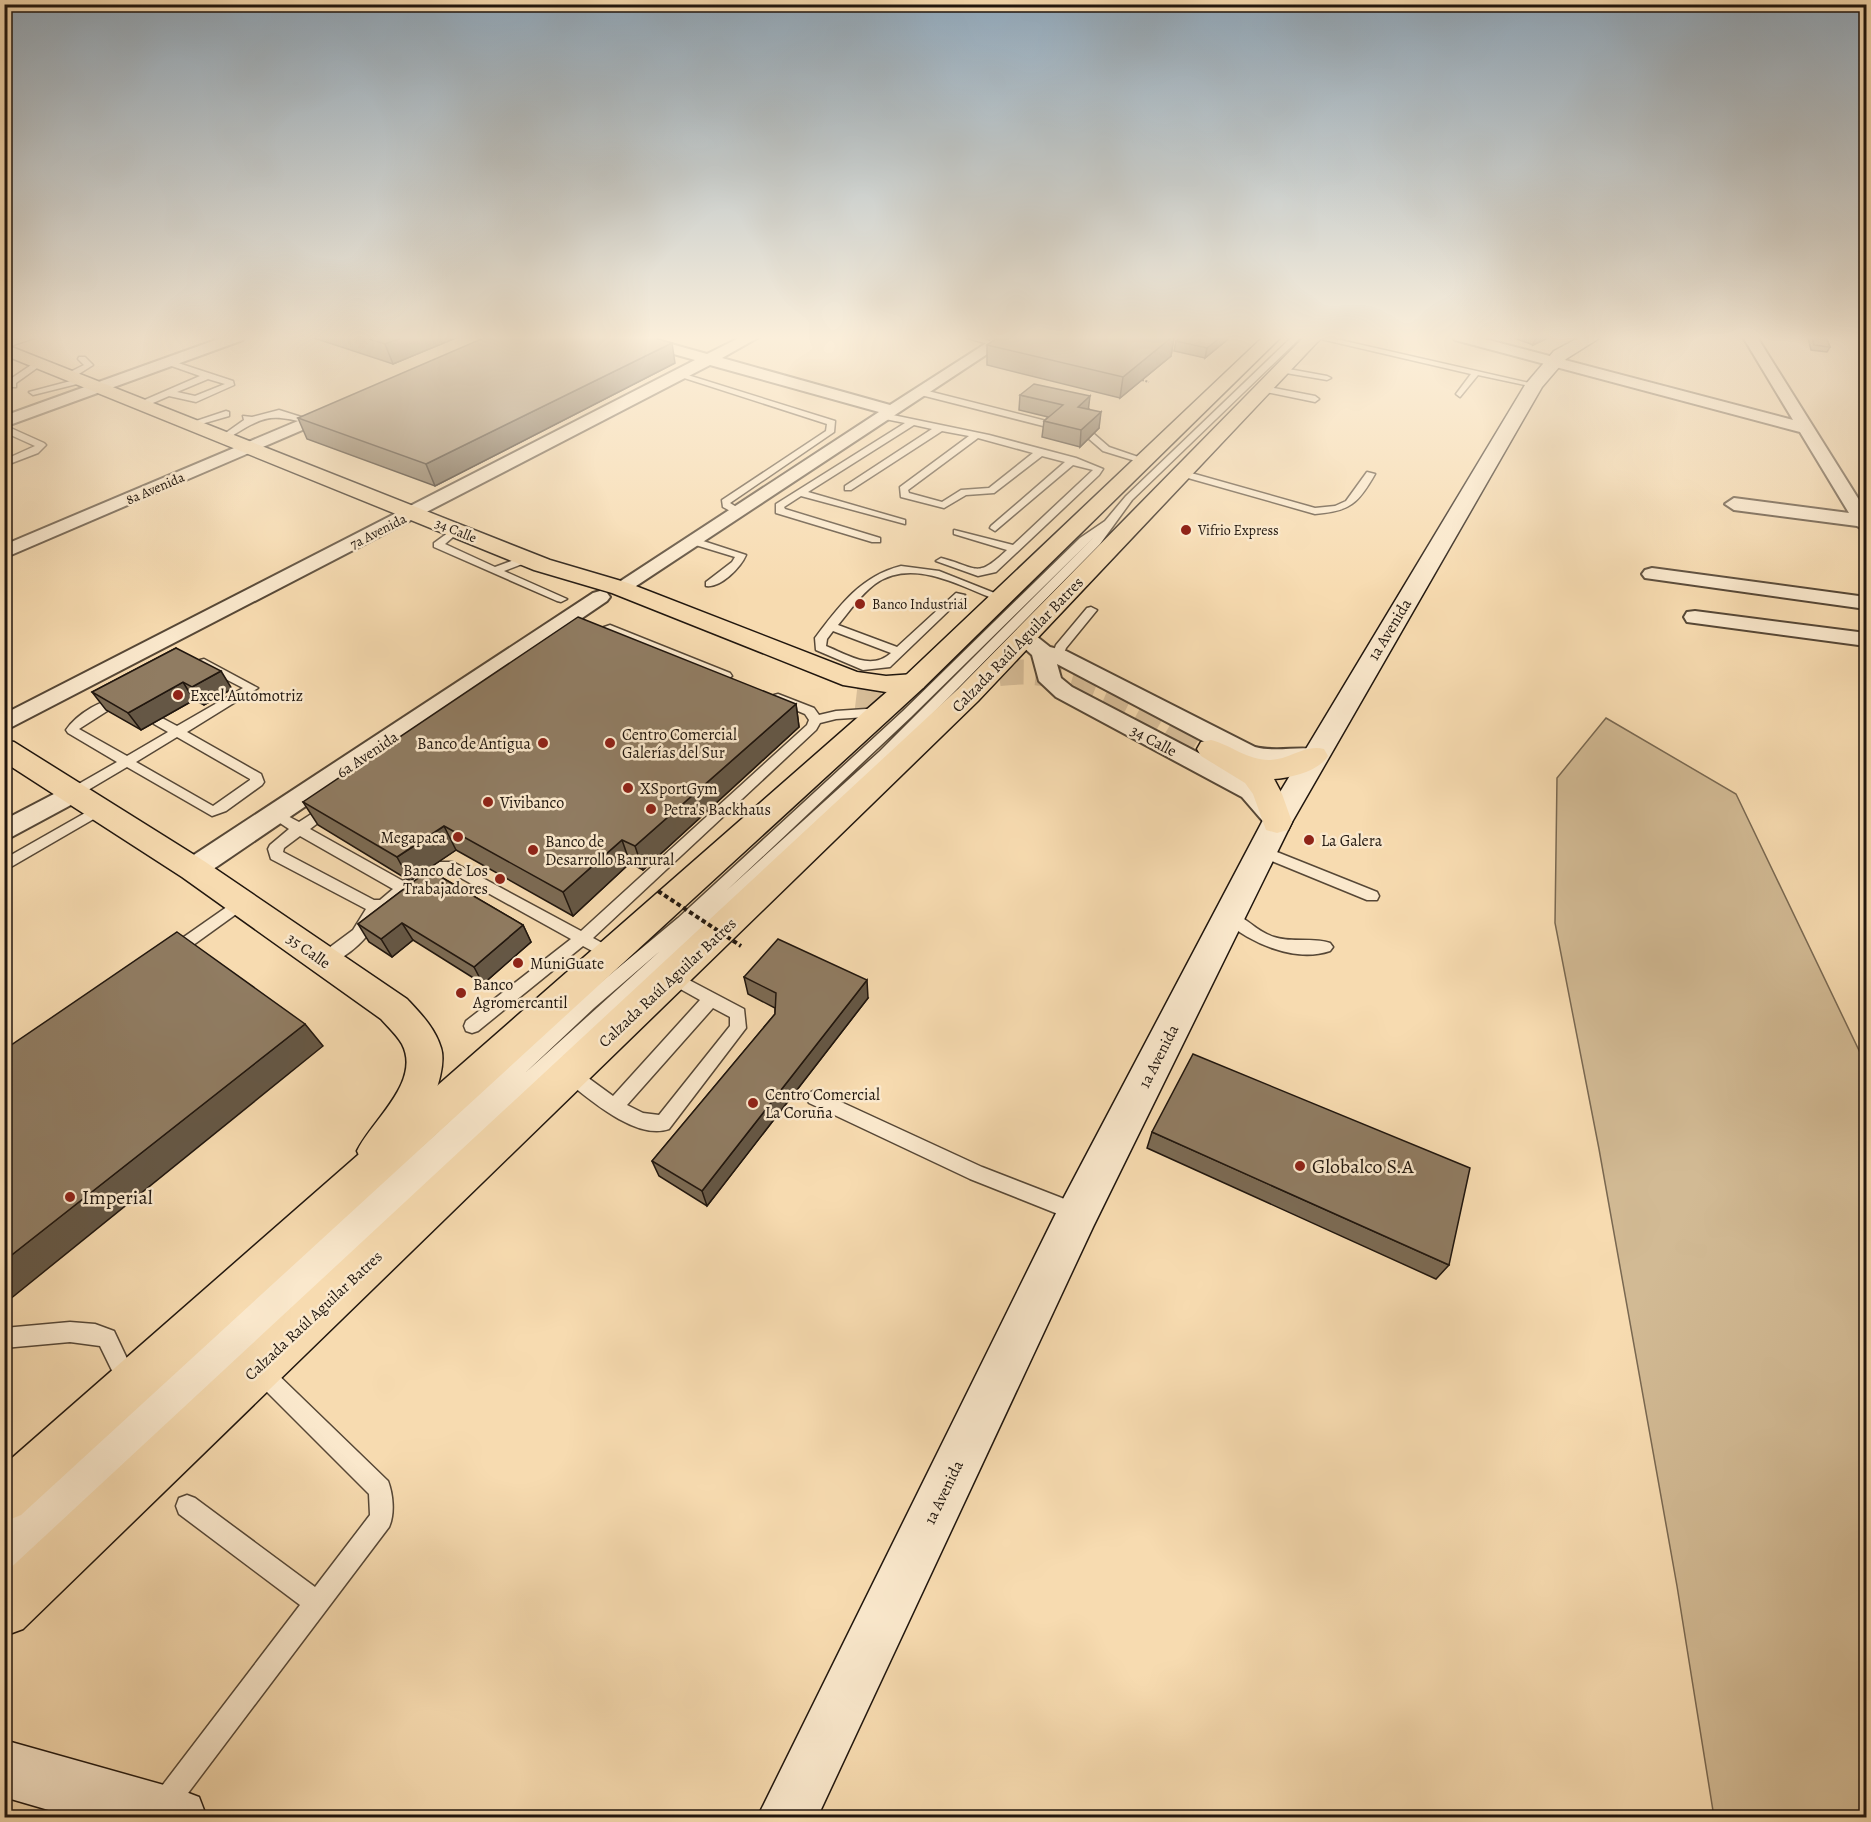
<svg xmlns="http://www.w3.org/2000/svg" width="1871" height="1822" font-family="Alegreya,serif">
	<rect width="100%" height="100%" fill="#f7dbb0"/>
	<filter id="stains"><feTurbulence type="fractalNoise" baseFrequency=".00333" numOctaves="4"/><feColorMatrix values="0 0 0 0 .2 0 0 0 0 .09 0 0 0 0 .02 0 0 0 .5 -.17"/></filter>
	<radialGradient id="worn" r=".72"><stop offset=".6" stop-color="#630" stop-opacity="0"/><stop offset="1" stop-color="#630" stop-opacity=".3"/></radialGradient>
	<polygon fill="#d2ba94" stroke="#796851" stroke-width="1.5" points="1606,718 1736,794 1866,1065 1866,1817 1714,1817 1677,1586 1599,1149 1555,923 1557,778"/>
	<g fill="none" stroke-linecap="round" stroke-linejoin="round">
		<path stroke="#d7bd98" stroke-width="25" stroke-dasharray="25 12" stroke-linecap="butt" d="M 856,699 C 890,703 923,705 955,692 C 969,686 982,676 997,674 C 1061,664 1119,695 1172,726"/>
		<polyline stroke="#d7bd98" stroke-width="32" stroke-dasharray="32 16" stroke-linecap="butt" points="1170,725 1211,749"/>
		<g stroke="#564736" stroke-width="3">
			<g id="lane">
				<polygon points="25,337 37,337 4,348 4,343"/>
				<polygon points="964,337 977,337 999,344 995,346"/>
				<path d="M 1292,337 L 1301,337 L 1132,500 L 1100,544 L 890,757 L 12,1568 L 4,1571 L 4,1522 L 297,1254 L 427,1142 L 582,998 L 678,918 L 903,711 L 1080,538 L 1105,521 L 1126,496 ZM 1094,537 L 880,751 L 726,891 L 911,717 ZM 660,951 L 525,1073 L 594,1008 Z"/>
				<polygon points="1312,337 1327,337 1538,385 1534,387 1478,375 1460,397 1456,394 1471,374"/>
				<polygon points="79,357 85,357 93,365 74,377 68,377 68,373 84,365 78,359"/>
				<path d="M 169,360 L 233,381 L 234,385 L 196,402 L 169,396 L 146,406 L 140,406 L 140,402 L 200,376 L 166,364 L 165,362 ZM 208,379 L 225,384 L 195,396 L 177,392 Z"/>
				<polygon points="37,361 44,363 16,383 16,387 10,387 9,380"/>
				<polygon points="1283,368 1327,376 1331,378 1327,380 1280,372 1280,368"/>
				<polygon points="678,372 835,421 834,432 730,503 743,511 734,513 723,507 722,500 826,431 827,424 678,376"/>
				<polygon points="82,378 85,378 85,382 33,395 29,392"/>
				<polygon points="1264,386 1315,396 1319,399 1315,402 1261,391 1260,389"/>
				<polygon points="920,389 1058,424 1059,426 1055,429 917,394 917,390"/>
				<path d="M 279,410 L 314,421 L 310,424 C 268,413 264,416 227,439 L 220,437 L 244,420 L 243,416 L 252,417 Z"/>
				<polygon points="226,411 229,412 229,416 191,427 187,424"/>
				<path d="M 883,413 L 989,435 L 1076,458 L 1103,469 L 1099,475 L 996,572 L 978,576 L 936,561 L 941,558 C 979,568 976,579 1007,550 L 954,534 L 954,530 L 1013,545 L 1093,470 L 1073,465 L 995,531 L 990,528 L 991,526 L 1065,462 L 1042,456 L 994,493 L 966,495 L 944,508 L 901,497 L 900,487 L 969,436 L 942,431 L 851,490 L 845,490 L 845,486 L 932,429 L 914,425 L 808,492 L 905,520 L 905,524 L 801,496 L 784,507 L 785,509 L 880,538 L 880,542 L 872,542 L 776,513 L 776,504 L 905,423 L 880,418 L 880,414 ZM 978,438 L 1033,453 L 989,488 L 961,490 L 942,502 L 909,493 L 908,490 Z"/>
				<polygon points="4,425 44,443 46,445 38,453 4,466 4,460 35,446 4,432"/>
				<polygon points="1088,434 1094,434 1109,447 1147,460 1142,463 1103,451 1088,438"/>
				<path d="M 1184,471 L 1315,508 L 1335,506 L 1346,501 L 1367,472 L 1375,474 C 1358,504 1350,511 1315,514 L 1181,476 L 1181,472 Z"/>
				<polygon points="456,527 461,530 445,544 495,567 522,557 530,557 530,561 504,571 567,599 561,602 557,601 434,547 434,543"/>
				<path d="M 689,539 L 697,539 L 746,555 C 741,567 721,588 706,586 L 706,582 L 732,562 L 735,557 L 689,543 Z"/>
				<path d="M 901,566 L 939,571 L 1007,598 L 1005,600 L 997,600 C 960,586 912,557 875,584 C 860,595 849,612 838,625 L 897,647 L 956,593 L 965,595 L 890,667 L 863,670 L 816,650 L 815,638 C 839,606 861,576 901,566 ZM 833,631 L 891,653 C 871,671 848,655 826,646 L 827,639 Z"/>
				<polygon points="1091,607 1097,610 1066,648 1062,658 1054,658 1052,656 1056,645 1087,608"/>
				<polygon points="610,625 730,673 732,676 726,680 722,679 609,632 587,638 581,635"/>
				<path d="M 204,659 L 258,688 L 187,732 L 261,774 L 264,782 L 262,785 L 226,811 L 212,816 L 127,767 L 78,796 L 68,796 L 66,793 L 68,790 L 117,762 L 68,733 L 66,730 C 76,715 104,696 122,700 L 122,706 L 115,706 L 79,729 L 127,756 L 168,732 L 154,724 L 154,718 L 162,718 L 177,726 L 243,688 L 200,666 L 200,660 ZM 177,737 L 250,779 L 250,780 L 213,806 L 136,762 Z"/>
				<path d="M 778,694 L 814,708 L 819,715 L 836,711 L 881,708 L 887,712 L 881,716 L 836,719 L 820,723 L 816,730 L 593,938 L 615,950 L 618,954 L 615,958 L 605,958 L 583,946 L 478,1031 L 472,1033 L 466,1031 L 464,1026 L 466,1021 L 571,939 L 450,872 C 421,870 404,909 377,911 C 378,934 344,960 324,966 L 318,964 L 316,960 L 318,956 L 353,930 L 366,909 L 271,859 L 268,849 L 270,845 L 289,829 L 268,815 L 270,812 L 280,812 L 299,822 L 330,802 L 335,804 L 337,807 L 335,810 L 310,829 L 403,881 L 435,862 L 453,862 L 581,931 L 807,725 L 809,720 L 805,714 L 774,701 L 774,695 ZM 300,836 L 393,889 L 380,900 L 374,900 L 283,852 L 284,848 Z"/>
				<polygon points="99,805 106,810 104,813 4,871 4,859"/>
				<polygon points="1262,846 1377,892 1379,896 1377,900 1367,900 1257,855 1255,851 1257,847"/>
				<polygon points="241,897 246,899 248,903 246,907 178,956 168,956 165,952 168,948"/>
				<path d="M 1229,911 C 1245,916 1257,932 1274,937 C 1292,943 1313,937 1330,943 L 1333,947 L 1330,951 C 1294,963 1252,943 1224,921 L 1221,917 L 1224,913 Z"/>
				<path d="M 672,971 L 744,1009 L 746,1028 L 669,1129 C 636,1141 588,1098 564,1079 L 561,1074 L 564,1069 L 570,1067 L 576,1069 L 613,1096 L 700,1000 L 666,981 L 664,977 L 666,973 ZM 713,1008 L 730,1017 L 730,1026 L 659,1115 L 643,1113 L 627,1105 Z"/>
				<polygon points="815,1090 982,1167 1085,1207 1087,1213 1085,1219 1078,1222 970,1179 809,1103 806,1098 809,1093"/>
				<polygon points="70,1322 95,1324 114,1331 138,1382 135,1389 128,1392 121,1389 100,1346 70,1342 4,1348 4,1328"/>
				<path d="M 261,1362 L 268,1365 L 388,1481 C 393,1494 395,1514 389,1527 L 173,1813 L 164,1817 L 155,1813 L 151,1804 L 155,1795 L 300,1605 L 179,1514 L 176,1506 L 179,1498 L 187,1495 L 195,1498 L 315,1587 L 370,1515 L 369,1494 L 254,1379 L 251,1372 L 254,1365 Z"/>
			</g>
		</g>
		<g stroke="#564736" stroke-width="4">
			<g id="street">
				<polygon points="224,337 245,337 243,340 4,427 4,416"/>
				<polygon points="622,337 646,337 707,354 741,337 759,337 722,358 890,405 996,337 1013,337 627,592 613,592 610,588 879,412 710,365 4,731 4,714 695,360 624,340"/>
				<polygon points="1453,337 1477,337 1793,420 1743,337 1757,337 1866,511 1866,531 1857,526 1734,510 1725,504 1734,498 1849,513 1800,432 1455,340"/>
				<polygon points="336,405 342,407 344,410 342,413 4,558 4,545"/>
				<polygon points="1652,568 1866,597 1866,609 1645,578 1642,574 1645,570"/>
				<polygon points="600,591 607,593 610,597 607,601 203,876 193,879 183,876 179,869 183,862 593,593"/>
				<polygon points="1695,611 1866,633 1866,646 1687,622 1684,617 1687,612"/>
				<path d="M 1023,630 L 1031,632 L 1050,647 L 1066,651 L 1255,747 C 1277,753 1300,745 1321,750 L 1324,756 L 1321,762 L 1279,767 L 1237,759 L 1057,664 L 1061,678 L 1072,687 L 1260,785 L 1289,820 L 1285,826 L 1276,829 L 1267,826 L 1242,797 L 1056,697 L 1039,681 L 1032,655 L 1012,637 L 1015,632 Z"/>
				<polygon points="73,784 82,787 86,793 82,799 4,841 4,820"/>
			</g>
		</g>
		<g stroke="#20160e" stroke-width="3">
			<g id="secondary">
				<polygon points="1580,337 1601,337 1566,359 1542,387 1292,822 1093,1227 817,1818 757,1818 1063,1199 1262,822 1525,385 1554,351"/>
				<polygon points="4,1740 178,1789 199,1797 207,1818 76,1818 4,1797"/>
			</g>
		</g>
		<g stroke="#20160e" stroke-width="3">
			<g id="primary">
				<polygon points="4,344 550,560 628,583 857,672 886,676 914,674 923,676 927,682 923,688 886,692 843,685 612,593 534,570 4,355"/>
				<path d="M 4,740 L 14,742 L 204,861 L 407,999 C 421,1014 435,1028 441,1048 C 450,1076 414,1149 390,1164 C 387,1166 381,1168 377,1169 L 363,1164 L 357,1151 C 371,1121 422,1082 402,1044 C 397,1035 388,1027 381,1019 L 182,877 L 4,762 Z"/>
				<path d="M 1211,740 C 1231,745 1247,760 1269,760 C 1290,760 1304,744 1324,749 L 1328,756 C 1319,771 1291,778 1274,779 L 1282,794 L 1292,822 L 1288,830 L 1277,833 L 1266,830 L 1253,794 L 1245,783 L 1201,756 L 1197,749 L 1201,742 Z"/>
			</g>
		</g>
		<g stroke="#20160e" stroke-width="3">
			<g id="highway">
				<polygon points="1263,337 1281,337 923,688 21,1515 4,1522 4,1465 905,676"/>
				<polygon points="1304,337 1322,337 978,701 23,1629 4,1636 4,1574 958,689"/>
			</g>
		</g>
		<polyline stroke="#20160e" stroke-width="2" stroke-dasharray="2 1.5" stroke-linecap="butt" points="1142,380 1149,382"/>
		<use href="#lane" fill="#fae8cc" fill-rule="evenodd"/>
		<use href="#street" fill="#fae8cc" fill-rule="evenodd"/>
		<use href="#secondary" fill="#fae8cc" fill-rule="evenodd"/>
		<use href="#primary" fill="#f7dbb0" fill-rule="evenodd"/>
		<use href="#highway" fill="#f7dbb0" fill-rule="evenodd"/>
		<polyline stroke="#20160e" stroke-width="4" stroke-dasharray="4.5 3" stroke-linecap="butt" points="658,891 741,946"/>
	</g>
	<g fill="#7c6b54" stroke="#20160e" stroke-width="1.5">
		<polygon points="311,337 458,337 393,364"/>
		<polygon points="999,337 1174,337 1171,356 1120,398 987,365 987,345"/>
		<polygon points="1512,337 1550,337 1533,345"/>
		<polygon points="1808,337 1826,337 1830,347 1827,352 1811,350 1808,338"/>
		<polygon points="1227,340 1205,358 1174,351 1176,341"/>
		<polygon points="675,363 435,486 307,439 298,418"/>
		<polygon points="1020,395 1089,409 1099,428 1080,447 1042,437 1044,421 1048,417 1019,410"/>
		<polygon points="176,648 232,689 204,705 194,700 141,730 106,710 92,692"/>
		<polygon points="796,704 799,727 643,870 630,863 573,916 456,850 410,881 318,825 303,802"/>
		<polygon points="429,870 523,925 531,942 483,984 413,940 392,957 369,942 358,924"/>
		<polygon points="744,977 868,998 707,1206 659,1176 652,1161 775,1014 775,1008 748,994"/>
		<polygon points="1152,1132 1449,1265 1436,1279 1147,1148"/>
	</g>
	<g fill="#655745" stroke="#20160e" stroke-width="1.5">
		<polygon points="403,337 458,337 393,364 385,344"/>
		<polygon points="1172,337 1174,337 1171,356 1120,398 1123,377"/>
		<polygon points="1221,337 1227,337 1227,340 1205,358 1207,348"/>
		<polygon points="1536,337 1550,337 1533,345"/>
		<polygon points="672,343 675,363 435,486 426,464"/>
		<polygon points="1090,396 1088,412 1078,407"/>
		<polygon points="1101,412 1099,428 1080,447 1081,430"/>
		<polygon points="221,671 232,689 204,705 192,687"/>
		<polygon points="183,682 194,700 141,730 128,713"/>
		<polygon points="796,704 799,727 643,870 635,846"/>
		<polygon points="444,826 456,850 410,881 397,857"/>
		<polygon points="622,840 630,863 573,916 563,892"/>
		<polygon points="402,923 413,940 392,957 381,939"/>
		<polygon points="523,925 531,942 483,984 474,967"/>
		<polygon points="867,980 868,998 707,1206 702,1191"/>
		<polygon points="305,1024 323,1046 4,1304 4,1261"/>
	</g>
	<g fill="#907c62" stroke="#20160e" stroke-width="1.5">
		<polygon points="363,337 403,337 385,344"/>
		<polygon points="486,337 651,337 672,343 426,464 298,418"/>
		<polygon points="999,337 1172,337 1123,377 987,345"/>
		<polygon points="1181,337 1221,337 1207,348 1176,341"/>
		<polygon points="1812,337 1826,337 1830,347 1814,345"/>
		<polygon points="1034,384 1090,396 1078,407 1101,412 1081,430 1044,421 1063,405 1020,395"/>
		<polygon points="578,617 796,704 635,846 622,840 563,892 444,826 397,857 303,802"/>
		<polygon points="176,648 221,671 192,687 183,682 128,713 92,692"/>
		<polygon points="429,870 523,925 474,967 402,923 381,939 358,924"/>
		<polygon points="177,932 305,1024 4,1261 4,1050"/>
		<polygon points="778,939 867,980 702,1191 652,1161 775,1014 776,993 744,977"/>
		<polygon points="1193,1054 1470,1168 1449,1265 1152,1132"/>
	</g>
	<linearGradient id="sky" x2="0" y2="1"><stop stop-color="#91a9bc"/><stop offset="0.57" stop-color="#fbefdb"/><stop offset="1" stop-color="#fbefdb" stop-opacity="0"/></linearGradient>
	<rect width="1871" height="592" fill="url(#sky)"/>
	<g fill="#8f2418" stroke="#fae8cc" stroke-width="2">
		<circle cx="1186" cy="530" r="6"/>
		<circle cx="860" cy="604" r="6"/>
		<circle cx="178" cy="695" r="6"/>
		<circle cx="543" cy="743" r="6"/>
		<circle cx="610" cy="743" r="6"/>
		<circle cx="628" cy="788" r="6"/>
		<circle cx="488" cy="802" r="6"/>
		<circle cx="651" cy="809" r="6"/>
		<circle cx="458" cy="837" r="6"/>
		<circle cx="1309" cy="840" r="6"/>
		<circle cx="533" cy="850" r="6"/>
		<circle cx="500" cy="879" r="6"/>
		<circle cx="518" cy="963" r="6"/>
		<circle cx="461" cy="993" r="6"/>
		<circle cx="753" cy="1103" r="6"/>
		<circle cx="1300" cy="1166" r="6"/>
		<circle cx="70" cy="1197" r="6"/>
	</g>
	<g text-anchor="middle" stroke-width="5" stroke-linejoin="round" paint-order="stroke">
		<g font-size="14" fill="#20160e" stroke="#fae8cc">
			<text transform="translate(155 488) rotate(-23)" y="5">8a Avenida</text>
			<text transform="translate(456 530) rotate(22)" y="5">34 Calle</text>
			<text transform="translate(378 531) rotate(-27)" y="5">7a Avenida</text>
		</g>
		<g font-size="14" fill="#20160e" stroke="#fae8cc" text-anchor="start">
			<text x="1198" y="535">Vifrio Express</text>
			<text x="872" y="609">Banco Industrial</text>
		</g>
		<g font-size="16" fill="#20160e" stroke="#fae8cc">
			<text transform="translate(1389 629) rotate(-59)" y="6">1a Avenida</text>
			<text transform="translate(1017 644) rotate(-46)" y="6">Calzada Raúl Aguilar Batres</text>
			<text transform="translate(1154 740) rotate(28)" y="6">34 Calle</text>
			<text transform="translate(367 754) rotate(-34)" y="6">6a Avenida</text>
			<text transform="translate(309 950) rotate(35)" y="6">35 Calle</text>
			<text transform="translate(667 982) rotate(-43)" y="6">Calzada Raúl Aguilar Batres</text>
			<text transform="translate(1158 1056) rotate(-63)" y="6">1a Avenida</text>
			<text transform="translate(313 1315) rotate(-43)" y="6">Calzada Raúl Aguilar Batres</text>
			<text transform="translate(943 1492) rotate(-64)" y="6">1a Avenida</text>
		</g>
		<g font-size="16" fill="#20160e" stroke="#fae8cc" text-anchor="start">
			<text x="190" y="701">Excel Automotriz</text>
			<text x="622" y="740">Centro Comercial<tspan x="622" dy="18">Galerías del Sur</tspan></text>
			<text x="531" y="749" text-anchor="end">Banco de Antigua</text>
			<text x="640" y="794">XSportGym</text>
			<text x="500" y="808">Vivibanco</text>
			<text x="663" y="815">Petra's Backhaus</text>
			<text x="446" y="843" text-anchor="end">Megapaca</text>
			<text x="1321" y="846">La Galera</text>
			<text x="545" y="847">Banco de<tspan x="545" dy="18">Desarrollo Banrural</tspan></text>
			<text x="488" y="876" text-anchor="end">Banco de Los<tspan x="488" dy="18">Trabajadores</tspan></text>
			<text x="530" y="969">MuniGuate</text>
			<text x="473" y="990">Banco<tspan x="473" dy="18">Agromercantil</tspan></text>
			<text x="765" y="1100">Centro Comercial<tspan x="765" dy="18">La Coruña</tspan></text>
		</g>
		<g font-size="20" fill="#20160e" stroke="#fae8cc" text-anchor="start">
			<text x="1312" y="1173">Globalco S.A</text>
			<text x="82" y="1204">Imperial</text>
		</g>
	</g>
	<rect width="1871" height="1822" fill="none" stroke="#f7dbb0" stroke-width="24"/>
	<rect x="6" y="6" width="1859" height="1810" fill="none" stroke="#20160e" stroke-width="3"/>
	<rect x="12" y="12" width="1847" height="1798" fill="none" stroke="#20160e" stroke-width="1.5"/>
	<rect width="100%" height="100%" filter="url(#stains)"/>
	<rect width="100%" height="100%" fill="url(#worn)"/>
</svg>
